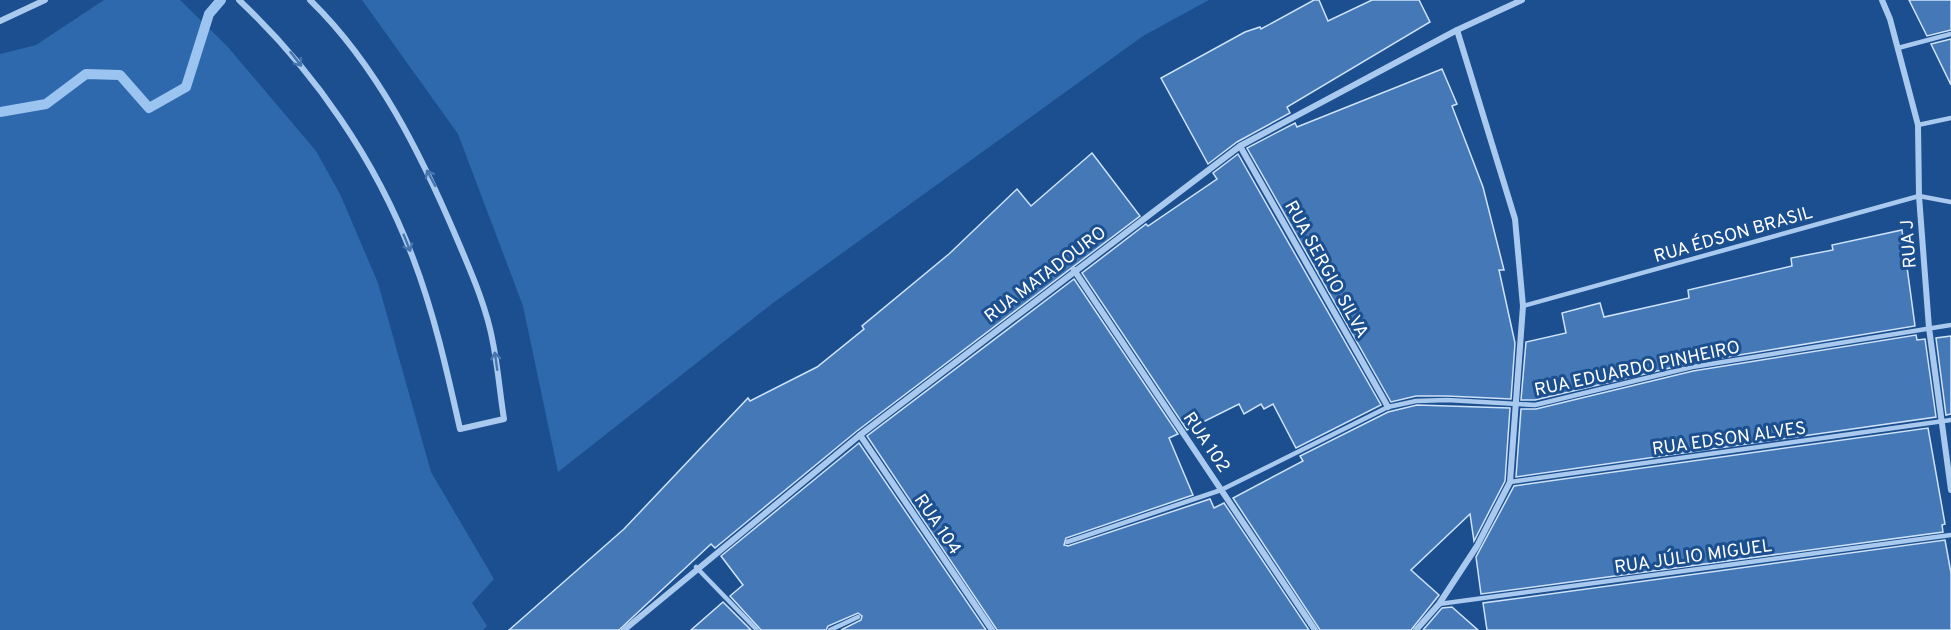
<svg xmlns="http://www.w3.org/2000/svg" width="1951" height="630" font-family="Overpass,sans-serif">
	<rect width="100%" height="100%" fill="#1b4f8f"/>
	<g fill="#2e69ad">
		<polygon points="104,0 180,0 227,46 316,151 340,194 378,283 431,472 494,579 472,603 487,626 483,630 0,630 0,54 36,45"/>
		<polygon points="362,0 1209,0 1143,36 773,303 558,472 523,306 458,134"/>
	</g>
	<g fill="none" stroke-linecap="round" stroke-linejoin="round">
		<polyline stroke="#9cc4f0" stroke-width="10" points="0,112 46,104 86,74 120,75 149,108 186,87 209,14 221,0"/>
	</g>
	<g fill="#4478b7" stroke="#cfe3fa" stroke-width="1.5">
		<polygon points="1314,0 1319,0 1328,21 1372,0 1419,0 1430,22 1287,107 1290,113 1237,142 1208,164 1161,78 1245,32 1260,27 1261,29"/>
		<polygon points="1909,0 1951,0 1951,30 1927,36"/>
		<polygon points="1951,39 1951,85 1931,44"/>
		<polygon points="1442,69 1457,104 1452,106 1483,187 1504,270 1499,270 1515,343 1511,399 1447,396 1416,396 1391,402 1247,148 1295,123 1297,127"/>
		<polygon points="1092,153 1140,216 857,431 715,548 711,544 619,630 509,630 624,529 748,398 750,401 817,367 864,329 862,326 949,254 1017,189 1031,206"/>
		<polygon points="1238,154 1381,405 1296,448 1273,404 1264,409 1261,404 1244,414 1239,404 1187,430 1082,273 1146,224 1148,226 1217,179 1213,173"/>
		<polygon points="1902,230 1915,326 1691,363 1535,400 1521,400 1526,342 1566,333 1562,313 1600,303 1604,317 1689,298 1688,290 1792,266 1791,258 1833,250 1832,245"/>
		<polygon points="1074,279 1178,434 1169,438 1193,495 1066,538 1064,545 1068,546 1210,499 1214,508 1224,503 1309,630 997,630 867,436"/>
		<polygon points="1916,335 1917,340 1925,339 1936,417 1516,477 1521,409 1536,409 1693,371"/>
		<polygon points="1951,336 1951,414 1946,415 1936,338"/>
		<polygon points="1417,405 1510,408 1505,481 1474,541 1470,514 1411,570 1439,595 1411,630 1320,630 1233,498 1303,461 1300,456 1388,412"/>
		<polygon points="1928,428 1945,524 1942,525 1943,532 1481,594 1476,557 1514,486"/>
		<polygon points="859,443 986,630 841,630 861,620 862,616 858,613 828,626 826,630 761,630 730,596 743,585 721,556"/>
		<polygon points="1945,540 1951,573 1951,630 1487,630 1483,603"/>
		<polygon points="723,602 751,630 691,630"/>
		<polygon points="1452,607 1478,630 1423,630 1442,608"/>
	</g>
	<g fill="none" stroke-linecap="round" stroke-linejoin="round">
		<g stroke="#a9c9ee" stroke-width="4.5">
			<polyline points="1898,48 1951,34"/>
			<polyline points="1918,125 1951,118"/>
			<polyline points="1523,306 1919,196 1951,202"/>
			<polyline points="1510,482 1951,420"/>
			<polyline points="1067,542 1221,490 1388,407 1416,401 1447,400 1535,405 1692,367 1951,325"/>
			<polyline points="696,567 757,630"/>
			<polyline points="1439,604 1951,535"/>
			<polyline points="830,630 858,617"/>
		</g>
		<g stroke="#a9c9ee" stroke-width="6">
			<path d="M 239,0 C 315,72 376,160 413,258 C 434,313 447,371 460,429 L 504,419 C 500,394 498,368 493,343 C 487,308 471,272 457,239 C 421,154 377,65 310,0"/>
			<polyline points="1882,0 1890,19 1918,125 1919,196 1929,328 1951,490"/>
			<polyline points="0,21 45,0"/>
			<polyline points="1240,146 1388,407"/>
			<polyline points="1074,270 1315,630"/>
			<polyline points="860,435 992,630"/>
			<polyline points="624,630 860,435 1240,146 1457,30 1522,0"/>
			<polyline points="1416,630 1439,604 1477,546 1510,482 1523,306 1515,219 1457,30"/>
		</g>
	</g>
	<defs><path id="oneway-shaft" d="M-6 0H5M1.5-3L5.5 0L1.5 3" fill="none" stroke-width="1.6" stroke-linecap="round" stroke-linejoin="round" transform="scale(1.5)"/></defs>
	<g stroke="#4674ac">
		<use href="#oneway-shaft" transform="translate(296 59) rotate(52)"/>
		<use href="#oneway-shaft" transform="translate(431 178) rotate(-118)"/>
		<use href="#oneway-shaft" transform="translate(407 243) rotate(68)"/>
		<use href="#oneway-shaft" transform="translate(496 361) rotate(-98)"/>
	</g>
	<g text-anchor="middle" stroke-width="6" stroke-linejoin="round" paint-order="stroke">
		<g font-size="18" fill="#fff" stroke="#1b4f8f">
			<text transform="translate(1733 234) rotate(-16)" y="6">RUA ÉDSON BRASIL</text>
			<text transform="translate(1908 244) rotate(-94)" y="6">RUA J</text>
			<text transform="translate(1327 269) rotate(61)" y="6">RUA SERGIO SILVA</text>
			<text transform="translate(1045 274) rotate(-37)" y="6">RUA MATADOURO</text>
			<text transform="translate(1637 368) rotate(-12)" y="6">RUA EDUARDO PINHEIRO</text>
			<text transform="translate(1729 438) rotate(-8)" y="6">RUA EDSON ALVES</text>
			<text transform="translate(1207 442) rotate(56)" y="6">RUA 102</text>
			<text transform="translate(938 524) rotate(56)" y="6">RUA 104</text>
			<text transform="translate(1693 556) rotate(-8)" y="6">RUA JÚLIO MIGUEL</text>
		</g>
	</g>
</svg>
